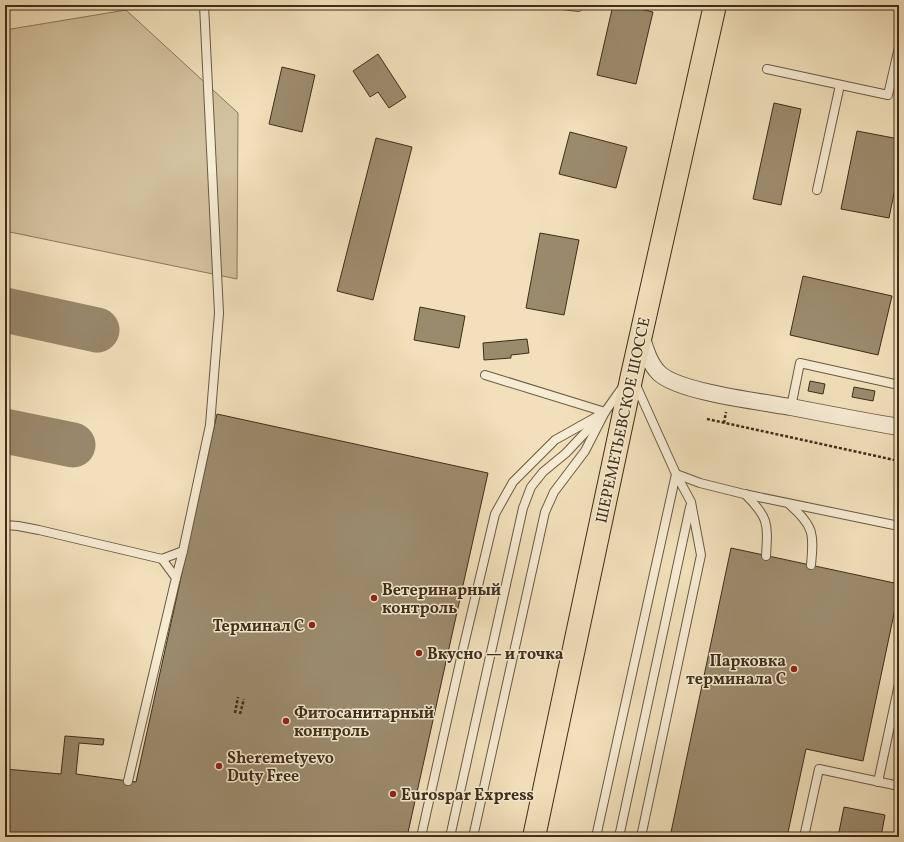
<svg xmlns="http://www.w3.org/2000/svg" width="904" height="842" font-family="Vollkorn,serif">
	<rect width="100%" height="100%" fill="#f1e0bb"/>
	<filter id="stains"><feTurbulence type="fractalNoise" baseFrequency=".005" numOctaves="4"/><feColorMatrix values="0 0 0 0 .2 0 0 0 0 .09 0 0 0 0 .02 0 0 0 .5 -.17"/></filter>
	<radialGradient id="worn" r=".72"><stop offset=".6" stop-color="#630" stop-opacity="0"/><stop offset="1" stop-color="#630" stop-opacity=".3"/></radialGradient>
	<polygon fill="#d3c29f" stroke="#88785c" points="126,10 238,113 237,279 5,231 5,30"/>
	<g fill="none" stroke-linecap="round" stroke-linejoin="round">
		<g stroke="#98876a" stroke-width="45">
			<polyline points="5,310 97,330"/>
			<polyline points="5,431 73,445"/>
		</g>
	</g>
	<g fill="#9b8b6d" stroke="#3e2e19">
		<polygon points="613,5 623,5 653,12 636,84 597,75"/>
		<polygon points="378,54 406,97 389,108 378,92 370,97 353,71"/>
		<polygon points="282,67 315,75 302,132 269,124"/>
		<polygon points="774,103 801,109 781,205 753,199"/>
		<polygon points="857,131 899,139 899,169 889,218 841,209"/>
		<polygon points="570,132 627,147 616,188 559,174"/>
		<polygon points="376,138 412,147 373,300 337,291"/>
		<polygon points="540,233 579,240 564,315 526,308"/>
		<polygon points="803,276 892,296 878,355 790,335"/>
		<polygon points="420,307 465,316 459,348 414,340"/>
		<polygon points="527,339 529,353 511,355 511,358 484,360 483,343"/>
		<polygon points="810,381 825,384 823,394 808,391"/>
		<polygon points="854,387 875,391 873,401 852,397"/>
		<polygon points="217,414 488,473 407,837 5,837 5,769 61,774 65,736 104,739 103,745 79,743 76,774 136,782"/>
		<polygon points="731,548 899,584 899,590 863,761 806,749 787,837 670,837"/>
		<polygon points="844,807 885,815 881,837 838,837"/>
	</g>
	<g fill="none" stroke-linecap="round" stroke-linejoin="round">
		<g stroke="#6b5a42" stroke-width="10">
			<g id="lane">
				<polyline points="563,5 578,7"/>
				<polyline points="767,69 888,95 899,47"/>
				<polyline points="817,190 840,85"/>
				<polyline points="485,375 605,412"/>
				<polyline points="635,383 676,474 691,502 701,555 641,837"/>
				<polyline points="791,407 800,363 899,385"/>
				<path d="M 745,494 C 769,518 768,523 766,556"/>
				<path d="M 790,505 C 814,526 814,534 811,565"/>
				<polyline points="5,525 18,526 39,530 162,559 183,551 210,425 219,313 204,5"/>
				<polyline points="176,578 183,551"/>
				<polyline points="128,781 176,578 162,559"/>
				<polyline points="878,782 899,684"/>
				<polyline points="421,837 463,649 495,514 513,482 555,440 605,412"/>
				<polyline points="450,837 523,508 531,487 543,472 566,453 598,419"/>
				<polyline points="473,837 545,512 554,492 585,451 605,412 622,388"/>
				<polyline points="596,837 676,474 700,483 744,494 899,526"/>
				<polyline points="619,837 690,507"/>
				<polyline points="804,837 819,769 899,786"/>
			</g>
		</g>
		<g stroke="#6b5a42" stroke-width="18">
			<path id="street" d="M 641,335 C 645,348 649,363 659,373 C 678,392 762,402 791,407 C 827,414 863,421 899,427"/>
		</g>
		<g stroke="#3e2e19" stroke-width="24">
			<polyline id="primary" points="534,837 632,375 715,5"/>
		</g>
		<g stroke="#3e2e19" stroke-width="2.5" stroke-dasharray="3 2" stroke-linecap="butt">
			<polyline points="707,419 899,461"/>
			<polyline points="724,423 726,412"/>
			<polyline points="235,713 238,697"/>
			<polyline points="240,714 244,699"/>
		</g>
		<use href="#lane" stroke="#f6ebd3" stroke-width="8"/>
		<use href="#street" stroke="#f6ebd3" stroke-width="16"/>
		<use href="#primary" stroke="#f1e0bb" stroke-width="22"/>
	</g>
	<g fill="#8f2418" stroke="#f6ebd3" stroke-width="1.5">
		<circle cx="374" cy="598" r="4"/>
		<circle cx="312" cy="625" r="4"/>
		<circle cx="419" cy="653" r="4"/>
		<circle cx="794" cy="669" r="4"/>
		<circle cx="286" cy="721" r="4"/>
		<circle cx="219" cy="766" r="4"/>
		<circle cx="393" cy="794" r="4"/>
	</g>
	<g text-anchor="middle" stroke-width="3" stroke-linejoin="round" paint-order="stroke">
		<g font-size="16" fill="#3e2e19" stroke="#f6ebd3">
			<text transform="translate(622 420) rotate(-78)" y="6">ШЕРЕМЕТЬЕВСКОЕ ШОССЕ</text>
		</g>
		<g font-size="16" font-weight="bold" fill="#3e2e19" stroke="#f6ebd3" text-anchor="start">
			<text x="382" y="595">Ветеринарный<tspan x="382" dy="18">контроль</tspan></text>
			<text x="304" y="631" text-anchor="end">Терминал C</text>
			<text x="427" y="659">Вкусно — и точка</text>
			<text x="786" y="666" text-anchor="end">Парковка<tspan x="786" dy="18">терминала C</tspan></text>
			<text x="294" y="718">Фитосанитарный<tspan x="294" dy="18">контроль</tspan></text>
			<text x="227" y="763">Sheremetyevo<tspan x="227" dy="18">Duty Free</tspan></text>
			<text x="401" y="800">Eurospar Express</text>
		</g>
	</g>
	<rect width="904" height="842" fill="none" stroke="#f1e0bb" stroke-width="20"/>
	<rect x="6" y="6" width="892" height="830" fill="none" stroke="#3e2e19" stroke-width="2"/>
	<rect x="10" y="10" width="884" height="822" fill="none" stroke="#3e2e19"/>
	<rect width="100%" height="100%" filter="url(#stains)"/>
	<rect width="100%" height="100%" fill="url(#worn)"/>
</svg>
